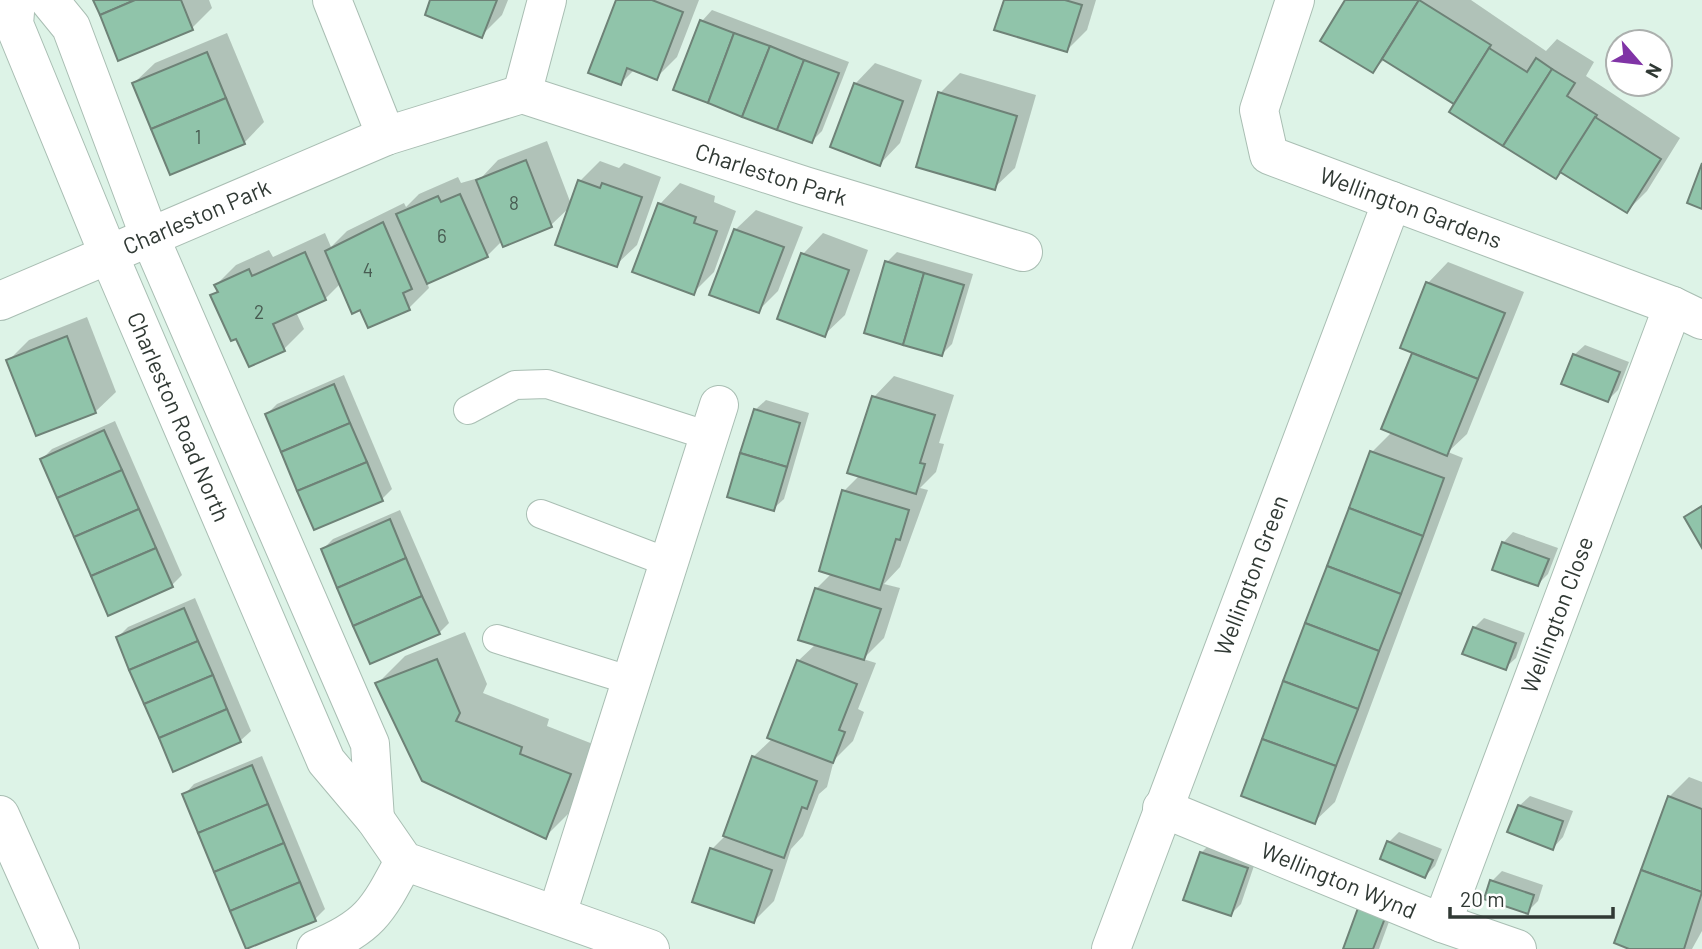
<svg xmlns="http://www.w3.org/2000/svg" width="1702" height="949" font-family="Barlow,sans-serif">
	<rect width="100%" height="100%" fill="#ddf3e7"/>
	<g fill="#0003">
		<polygon points="95,0 209,0 212,8 192,28"/>
		<polygon points="432,0 508,0 502,15 482,35"/>
		<polygon points="618,0 699,0 677,57 656,78 635,69 621,83"/>
		<polygon points="1005,0 1096,0 1087,30 1067,50"/>
		<polygon points="1347,0 1471,0 1546,51 1557,39 1594,62 1586,76 1680,138 1647,191 1627,211 1562,171 1556,177 1457,104 1385,59 1372,71"/>
		<polygon points="712,10 849,62 822,131 812,141 702,21"/>
		<polygon points="227,33 264,122 244,143 134,83 155,63"/>
		<polygon points="875,63 922,80 900,143 880,164 855,84"/>
		<polygon points="960,73 1036,95 1015,168 994,188 940,93"/>
		<polygon points="547,141 571,204 580,181 600,161 619,168 624,163 661,177 637,245 616,265 571,206 551,225 504,245 502,241 487,256 427,282 429,288 409,308 361,307 341,283 325,299 296,312 304,329 284,349 237,337 212,296 218,290 216,285 236,265 269,250 273,257 325,233 331,247 347,231 404,203 406,207 419,194 458,177 461,183 482,177 498,160"/>
		<polygon points="680,183 715,196 714,202 736,211 714,272 693,293 660,204"/>
		<polygon points="756,210 803,227 778,291 758,311 735,230"/>
		<polygon points="823,233 868,250 845,315 824,335 803,254"/>
		<polygon points="897,252 973,274 952,344 942,354 887,262"/>
		<polygon points="1448,262 1524,292 1467,434 1448,452 1463,458 1335,802 1314,822 1372,452 1392,432 1383,428 1414,352 1402,347 1428,283"/>
		<polygon points="87,317 116,392 95,412 9,360 29,340"/>
		<polygon points="1585,345 1629,362 1618,390 1608,400 1574,355"/>
		<polygon points="344,375 392,489 382,499 267,414 277,404"/>
		<polygon points="894,376 954,395 939,443 944,444 936,472 920,488 928,490 900,567 884,584 900,588 884,638 863,659 876,663 858,709 864,712 853,741 834,760 827,787 819,794 803,836 791,849 774,901 754,921 712,849 725,836 753,757 773,738 798,661 816,644 816,589 832,573 844,491 860,475 874,397"/>
		<polygon points="766,400 809,413 784,499 773,509 755,410"/>
		<polygon points="115,421 182,575 172,585 42,459 52,449"/>
		<polygon points="400,510 449,623 439,633 323,549 333,539"/>
		<polygon points="1513,532 1558,548 1548,574 1538,584 1503,543"/>
		<polygon points="195,598 251,731 240,741 118,637 128,627"/>
		<polygon points="1484,618 1525,633 1516,658 1505,668 1474,628"/>
		<polygon points="465,632 487,684 483,693 549,719 547,726 598,746 573,809 545,837 377,684 405,656"/>
		<polygon points="262,756 325,909 315,919 184,795 194,784"/>
		<polygon points="1689,777 1702,782 1702,931 1692,949 1634,949 1669,797"/>
		<polygon points="1530,796 1573,811 1563,837 1553,848 1519,806"/>
		<polygon points="1399,832 1442,849 1435,866 1425,876 1389,842"/>
		<polygon points="1212,842 1257,857 1241,904 1231,914 1201,853"/>
		<polygon points="1502,871 1543,885 1538,901 1527,912 1492,881"/>
		<polygon points="1394,908 1379,949 1345,949"/>
	</g>
	<g fill="#90c4aa" stroke="#6e8277" stroke-width="2">
		<polygon points="93,0 135,0 100,15"/>
		<polygon points="135,0 181,0 193,30 118,61 100,15"/>
		<polygon points="430,0 497,0 482,38 425,15"/>
		<polygon points="616,0 652,0 683,12 657,80 627,68 621,85 588,73"/>
		<polygon points="1004,0 1065,0 1082,5 1067,52 994,30"/>
		<polygon points="1345,0 1419,0 1373,73 1320,41"/>
		<polygon points="1419,0 1491,45 1454,104 1382,59"/>
		<polygon points="700,20 734,33 708,103 673,90"/>
		<polygon points="734,33 770,46 742,117 708,103"/>
		<polygon points="770,46 804,60 777,130 742,117"/>
		<polygon points="1489,48 1527,72 1536,58 1552,69 1503,146 1449,112"/>
		<polygon points="207,52 226,98 151,129 132,83"/>
		<polygon points="804,60 839,73 812,143 777,130"/>
		<polygon points="1552,69 1575,83 1567,96 1597,115 1556,179 1503,146"/>
		<polygon points="854,83 903,101 880,166 830,147"/>
		<polygon points="938,92 1017,116 995,190 916,167"/>
		<polygon points="226,98 245,144 170,175 151,129"/>
		<polygon points="1595,117 1661,159 1627,213 1560,172"/>
		<polygon points="526,160 552,227 503,247 476,180"/>
		<polygon points="1702,163 1702,209 1687,203"/>
		<polygon points="578,180 600,188 602,183 642,197 617,267 555,245"/>
		<polygon points="460,194 488,257 427,284 396,214 438,196 441,202"/>
		<polygon points="658,203 696,217 694,223 717,231 694,295 632,272"/>
		<polygon points="383,222 412,289 403,293 410,310 368,328 360,310 352,314 325,251"/>
		<polygon points="734,229 784,247 759,313 709,295"/>
		<polygon points="305,252 326,300 273,324 285,351 249,367 236,339 231,341 210,295 218,292 214,285 249,269 252,276"/>
		<polygon points="801,253 849,270 825,337 777,319"/>
		<polygon points="885,261 924,273 903,345 864,333"/>
		<polygon points="924,273 964,285 942,356 903,345"/>
		<polygon points="1426,282 1505,313 1478,379 1400,348"/>
		<polygon points="67,336 96,413 36,436 6,360"/>
		<polygon points="1412,353 1478,379 1447,456 1381,429"/>
		<polygon points="1573,354 1620,372 1608,402 1561,384"/>
		<polygon points="334,384 350,423 281,452 265,414"/>
		<polygon points="872,396 935,415 920,463 925,464 916,494 847,473"/>
		<polygon points="754,409 800,423 787,467 740,453"/>
		<polygon points="350,423 367,462 297,491 281,452"/>
		<polygon points="104,430 122,470 57,498 40,459"/>
		<polygon points="1370,451 1444,478 1423,536 1349,508"/>
		<polygon points="740,453 787,467 774,511 727,497"/>
		<polygon points="367,462 383,501 314,530 297,491"/>
		<polygon points="122,470 139,509 74,537 57,498"/>
		<polygon points="842,490 909,510 900,540 896,539 880,590 819,571"/>
		<polygon points="1702,506 1702,548 1684,517"/>
		<polygon points="1349,508 1423,536 1401,594 1327,566"/>
		<polygon points="139,509 156,548 91,576 74,537"/>
		<polygon points="390,519 406,558 337,588 321,549"/>
		<polygon points="1502,542 1549,559 1538,586 1492,570"/>
		<polygon points="156,548 173,587 108,616 91,576"/>
		<polygon points="406,558 422,596 353,626 337,588"/>
		<polygon points="1327,566 1401,594 1379,651 1305,623"/>
		<polygon points="815,588 881,609 864,660 798,640"/>
		<polygon points="422,596 440,634 370,664 353,626"/>
		<polygon points="184,608 198,641 129,670 116,637"/>
		<polygon points="1305,623 1379,651 1358,709 1283,681"/>
		<polygon points="1473,627 1516,643 1506,670 1462,654"/>
		<polygon points="198,641 213,675 144,704 129,670"/>
		<polygon points="437,659 460,713 456,721 522,747 520,754 571,774 546,839 422,781 375,683"/>
		<polygon points="797,660 857,684 839,730 845,732 833,763 767,738"/>
		<polygon points="213,675 227,709 159,738 144,704"/>
		<polygon points="1283,681 1358,709 1336,766 1262,739"/>
		<polygon points="227,709 241,742 173,772 159,738"/>
		<polygon points="1262,739 1336,766 1315,824 1241,796"/>
		<polygon points="752,756 817,781 807,809 802,807 784,858 723,836"/>
		<polygon points="252,765 268,804 198,833 182,794"/>
		<polygon points="1668,796 1702,809 1702,892 1641,870"/>
		<polygon points="268,804 284,843 214,872 198,833"/>
		<polygon points="1518,805 1563,821 1553,850 1507,832"/>
		<polygon points="1387,841 1433,860 1425,878 1380,859"/>
		<polygon points="284,843 300,882 230,911 214,872"/>
		<polygon points="710,848 772,870 754,923 692,902"/>
		<polygon points="1200,852 1248,868 1231,916 1183,900"/>
		<polygon points="1641,870 1702,892 1684,949 1629,949 1614,943"/>
		<polygon points="1490,880 1534,895 1528,914 1484,899"/>
		<polygon points="300,882 316,921 246,949 230,911"/>
		<polygon points="1358,908 1385,918 1373,949 1343,949"/>
	</g>
	<g fill="none" stroke-linecap="round" stroke-linejoin="round">
		<g stroke="#a9beb3" stroke-width="30">
			<g id="service">
				<polyline points="468,410 515,385 547,384 709,436"/>
				<polyline points="541,514 667,562"/>
				<polyline points="497,639 632,681"/>
			</g>
		</g>
		<g stroke="#a9beb3" stroke-width="40">
			<g id="minor">
				<polyline points="332,0 386,136"/>
				<path id="s1" d="M 1295,0 L 1259,110 L 1269,155 L 1673,306 L 1702,320"/>
				<polyline points="522,94 547,0"/>
				<path id="s2" d="M 0,301 L 386,136 L 522,94 L 805,186 L 1023,252"/>
				<path id="s3" d="M 1162,808 L 1442,923 L 1517,949"/>
				<polyline points="0,815 60,949"/>
				<polyline points="557,914 719,405"/>
				<path id="s4" d="M 1442,923 L 1673,306"/>
				<path d="M 316,949 C 370,927 378,910 404,861"/>
				<path id="s5" d="M 1111,949 L 1392,201"/>
			</g>
		</g>
		<g stroke="#a9beb3" stroke-width="40">
			<g id="tertiary">
				<path id="s6" d="M 16,0 L 14,24 L 108,253 L 326,761 L 375,819 L 404,861 L 650,949"/>
				<polyline points="49,0 71,27 149,235 370,744 375,819"/>
			</g>
		</g>
		<use href="#service" stroke="#fff" stroke-width="28"/>
		<use href="#minor" stroke="#fff" stroke-width="38"/>
		<use href="#tertiary" stroke="#fff" stroke-width="38"/>
	</g>
	<g text-anchor="middle" stroke-width="7" stroke-linejoin="round" paint-order="stroke">
		<g font-size="19" fill="#485c52">
			<text x="198" y="144">1</text>
			<text x="514" y="210">8</text>
			<text x="442" y="243">6</text>
			<text x="368" y="277">4</text>
			<text x="259" y="319">2</text>
		</g>
		<g font-size="23" fill="#303934" stroke="#fff">
			<text dy="8" stroke="none"><textPath href="#s2" startOffset="824">Charleston Park</textPath></text>
			<text dy="8" stroke="none"><textPath href="#s1" startOffset="313">Wellington Gardens</textPath></text>
			<text dy="8" stroke="none"><textPath href="#s2" startOffset="214">Charleston Park</textPath></text>
			<text dy="8" stroke="none"><textPath href="#s6" startOffset="450">Charleston Road North</textPath></text>
			<text dy="8" stroke="none"><textPath href="#s5" startOffset="399">Wellington Green</textPath></text>
			<text dy="8" stroke="none"><textPath href="#s4" startOffset="329">Wellington Close</textPath></text>
			<text dy="8" stroke="none"><textPath href="#s3" startOffset="191">Wellington Wynd</textPath></text>
		</g>
	</g>
	<g transform="translate(1639 63) rotate(118)"><circle r="33" fill="#ffffff" stroke="#acb0ae" stroke-width="2"/>
	<path d="M0-5L12 26L0 18L-12 26Z" fill="#8034a6"/>
	<text y="-10" font-size="19" font-weight="bold" text-anchor="middle" fill="#303934">N</text>
	</g>
	<path d="M1450 907v10h163v-10" fill="none" stroke="#303934" stroke-width="3.5"/>
	<text x="1460" y="907" font-size="21" fill="#303934" stroke="#ffffff" stroke-width="5" paint-order="stroke">20 m</text>
</svg>
